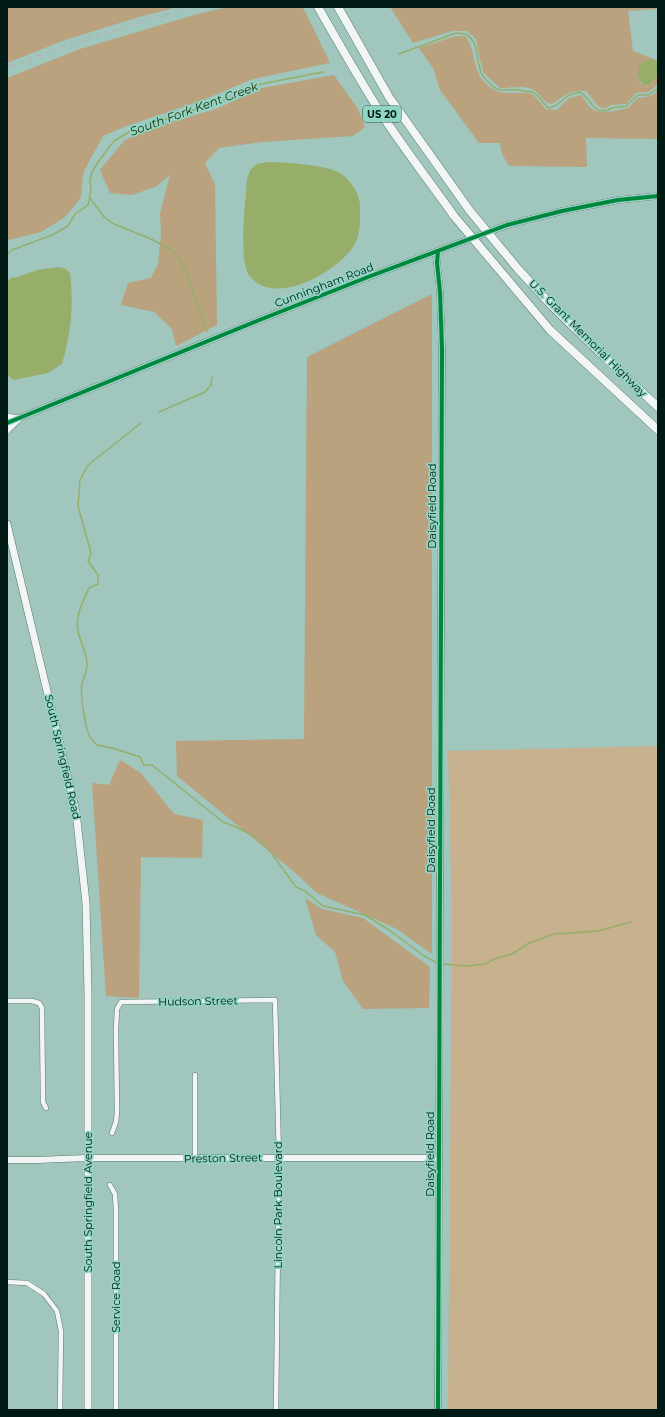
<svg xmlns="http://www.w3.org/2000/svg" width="665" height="1417" font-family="Montserrat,sans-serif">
	<rect width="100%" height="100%" fill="#a0c6bd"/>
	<polygon fill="#c7b18e" points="658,746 658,1410 448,1410 452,920 448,751"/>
	<g fill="#b9a27d">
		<polygon points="7,7 178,7 139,17 65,40 7,63"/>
		<polygon points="228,7 303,7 330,63 253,79 203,100 124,127 103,136 83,173 81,198 64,218 41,232 9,240 7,242 7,78 80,49 201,13"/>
		<path d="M 390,7 L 658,7 L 658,9 L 628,11 L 633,51 L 654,59 L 644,61 C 638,69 633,83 647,86 L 658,75 L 658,84 L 649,92 L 636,93 L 626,104 L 611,105 L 605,109 L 598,106 L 586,91 C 570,89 564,96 552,104 C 541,102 541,93 532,89 C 523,85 510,88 500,88 L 484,73 L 480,60 L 476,39 L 467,31 L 452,31 L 413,43 Z"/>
		<path d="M 456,36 L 465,36 C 476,49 472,70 485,83 C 496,94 504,93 519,93 C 523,93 527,92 531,94 C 537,97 541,105 546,109 L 557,110 L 569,98 L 582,95 C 584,99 587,106 591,108 C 601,116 617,110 628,108 L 638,98 L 651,96 L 658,91 L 658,139 L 586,138 L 587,167 L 509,166 L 502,154 L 500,143 L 479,143 L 440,90 L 433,68 L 419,48 Z"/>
		<polygon points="334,75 358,109 365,127 353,136 262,142 219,148 205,163 215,185 217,325 176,346 172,329 154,312 121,305 128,283 151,278 158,264 161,234 160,213 170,175 157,186 132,195 110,193 100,170 124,141 146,129 216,109 262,88"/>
		<polygon points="432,294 432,954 397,929 317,893 292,870 177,776 176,741 304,739 307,357"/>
		<polygon points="120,760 141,773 174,814 203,820 202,858 141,857 139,998 106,996 92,783 109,785"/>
		<polygon points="305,898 322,909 363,918 430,967 429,1008 363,1009 343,981 335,952 316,935"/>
	</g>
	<g fill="#97ae6b">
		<path d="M 654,59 L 658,62 L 658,75 L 649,85 L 644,85 C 634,77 637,69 644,61 Z"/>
		<path d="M 268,162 C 284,162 327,165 340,173 C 348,178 358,191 359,200 C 361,204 360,210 360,215 C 361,227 358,243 349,252 C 330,275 273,307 249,275 C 238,259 246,199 247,179 C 251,165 255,164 268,162 Z"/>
		<path d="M 58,267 L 66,269 L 70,273 C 74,305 71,333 62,364 L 48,373 L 14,380 L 7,375 L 7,281 L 11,278 L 18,277 L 37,270 Z"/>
	</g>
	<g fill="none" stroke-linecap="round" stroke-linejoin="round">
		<g stroke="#97ae6b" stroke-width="1.5">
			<path d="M 399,54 L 456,33 L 466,34 C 468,36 471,38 473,41 C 479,50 476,66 483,76 C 501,99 503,86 524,91 C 527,91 531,91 534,93 C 540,97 543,104 549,108 L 555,106 L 569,95 L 579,92 L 582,93 L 587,98 L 593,106 L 598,110 L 606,111 L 612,108 L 626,106 L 638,95 L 649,95 L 658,88"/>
			<polyline points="90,198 104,217 114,224 151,239 172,250 180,259 187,274 193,293 201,311 207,332"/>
			<polyline points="7,254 12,250 52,235 68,226 75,214 88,205 91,190 90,181 92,172 98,162 114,141 132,130 233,97 261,84 323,72"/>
			<polyline points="159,412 205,392 211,385 212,377"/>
			<path d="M 141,423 L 88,465 L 80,480 L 78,506 L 91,553 L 88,561 L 98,575 L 98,584 L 89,588 C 83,602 75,615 78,631 C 80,642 87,652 87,664 C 88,671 83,677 82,684 C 80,695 85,725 89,735 C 91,739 94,742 97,745 L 112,748 L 140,757 L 144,765 L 152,765 L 223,822 L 236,827 L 254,836 L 267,847 L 296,887 L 305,891 L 323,906 L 365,915 L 389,930 L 424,956 L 437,963"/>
			<polyline points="441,964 469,966 485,964 494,959 512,954 529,943 554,934 598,931 631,922"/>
		</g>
		<g stroke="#5e7973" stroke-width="5.5">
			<g id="street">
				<polyline points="7,1001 32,1001 39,1003 42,1008 43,1102 46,1108"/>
				<polyline points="112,1133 116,1122 117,1112 116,1030 117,1009 121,1002 275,1000 279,1157 276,1410"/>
				<polyline points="195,1158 195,1075"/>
				<polyline points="110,1185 115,1194 116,1211 116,1410"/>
				<polyline points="7,1282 27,1283 44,1294 57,1311 61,1331 60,1410"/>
			</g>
		</g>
		<g stroke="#5e7973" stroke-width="7">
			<g id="secondary">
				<polyline points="7,423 257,321 368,277 507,225 562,211 618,200 658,196"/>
				<polyline points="7,1160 37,1160 87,1158 439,1158"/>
				<polyline points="438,1410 442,349 440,292 437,263 438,251"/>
			</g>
		</g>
		<g stroke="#5e7973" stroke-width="8">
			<g id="primary">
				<polyline points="7,417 18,419"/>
				<polyline points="7,430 18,419"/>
				<polyline points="7,524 76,812 86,903 88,994 88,1410"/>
			</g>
		</g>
		<g stroke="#5e7973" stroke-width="9">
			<g id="highway">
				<path d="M 318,7 C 338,42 358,77 380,112 C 403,147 429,181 454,216"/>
				<polyline points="338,7 389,97 470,211"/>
				<polyline points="518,269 552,306 599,352 658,407"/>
				<polyline points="502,273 550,330 658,430"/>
			</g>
		</g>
		<use href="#street" stroke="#f1f6f5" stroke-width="4.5"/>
		<use href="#secondary" stroke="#f1f6f5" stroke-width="6"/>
		<use href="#primary" stroke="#f1f6f5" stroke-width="7"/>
		<use href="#highway" stroke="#f1f6f5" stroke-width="8"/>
		<g stroke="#afb9b7" stroke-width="3">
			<path id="rail" d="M 7,68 C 67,44 128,24 191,7"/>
		</g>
		<use href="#rail" stroke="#91d5c5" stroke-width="1.5" stroke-dasharray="4.5" stroke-linecap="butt"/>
		<g stroke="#5e7973" stroke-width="9" stroke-linecap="butt">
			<g id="highway-bridge">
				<polyline points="470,211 518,269"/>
				<polyline points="454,216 502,273"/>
			</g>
		</g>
		<use href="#highway-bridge" stroke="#f1f6f5" stroke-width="8"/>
		<g stroke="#91d5c5" stroke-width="6">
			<g id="cycleway">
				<polyline points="7,423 257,321 368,277 507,225 562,211 618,200 658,196"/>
				<polyline points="438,1410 442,349 440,292 437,263 438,251"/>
			</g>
		</g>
		<use href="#cycleway" stroke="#00873e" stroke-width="4"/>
	</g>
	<g text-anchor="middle" stroke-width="3.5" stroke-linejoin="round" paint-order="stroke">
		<rect fill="#91d5c5" stroke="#2c5149" stroke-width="1" x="363" y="106" width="38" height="16" rx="3"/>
		<g font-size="10" font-weight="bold" fill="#001914">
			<text x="382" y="118">US 20</text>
		</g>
		<g font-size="11" fill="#001914" stroke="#91d5c5">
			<text transform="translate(324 285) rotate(-21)" y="4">Cunningham Road</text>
			<text transform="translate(588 338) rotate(45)" y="4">U.S. Grant Memorial Highway</text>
			<text transform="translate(432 506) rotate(-90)" y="4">Daisyfield Road</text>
			<text transform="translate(63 757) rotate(77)" y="4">South Springfield Road</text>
			<text transform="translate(431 830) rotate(-90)" y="4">Daisyfield Road</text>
			<text transform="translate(198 1001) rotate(-1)" y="4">Hudson Street</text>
			<text transform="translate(430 1154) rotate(-90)" y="4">Daisyfield Road</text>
			<text transform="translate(223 1158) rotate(-1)" y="4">Preston Street</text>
			<text transform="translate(88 1202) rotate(-90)" y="4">South Springfield Avenue</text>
			<text transform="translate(278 1205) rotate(-90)" y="4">Lincoln Park Boulevard</text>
			<text transform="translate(116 1297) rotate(-90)" y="4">Service Road</text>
		</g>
		<g font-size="12" font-style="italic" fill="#292f07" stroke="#91d5c5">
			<text transform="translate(194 109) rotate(-20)" y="4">South Fork Kent Creek</text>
		</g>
	</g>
	<rect width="665" height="1417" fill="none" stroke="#001914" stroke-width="16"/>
</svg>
